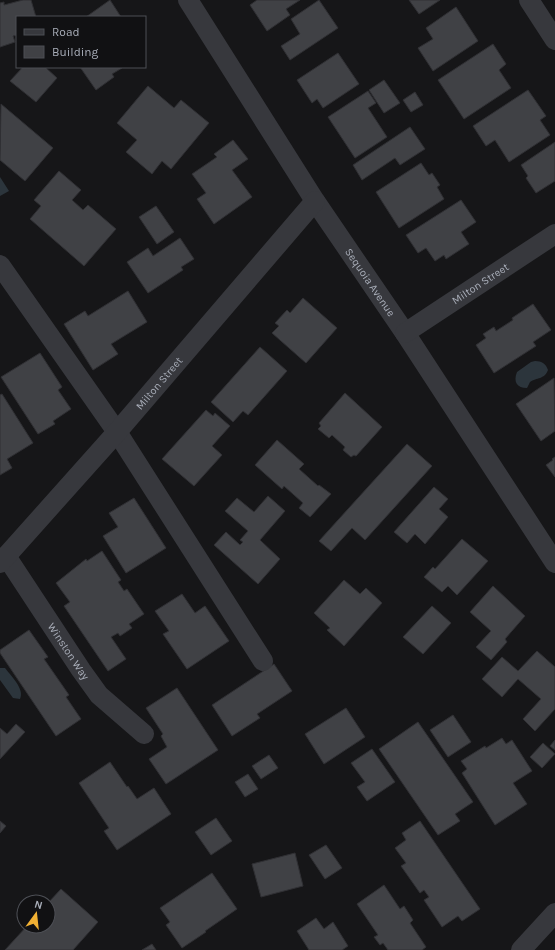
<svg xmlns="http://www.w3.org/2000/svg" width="555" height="950" font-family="Karla,sans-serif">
	<rect width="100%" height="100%" fill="#161618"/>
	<g fill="#2c353c">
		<polygon points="0,177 9,191 0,196"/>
		<path d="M 535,361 C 542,361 546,364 548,370 C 544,380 537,377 530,382 L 527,388 C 517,388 513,382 517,372 L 531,362 Z"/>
		<path d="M 0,668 L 5,668 C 11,676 25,689 20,699 L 13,698 L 0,680 Z"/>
	</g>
	<g fill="#404145" stroke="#303034">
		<polygon points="23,0 31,0 36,17 17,17 17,35 13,36 15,42 0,47 0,3 4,2 4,5"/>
		<polygon points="110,0 121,17 86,17"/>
		<polygon points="257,0 300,0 286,9 290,15 267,31 250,5"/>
		<polygon points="319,0 338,28 290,60 281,46 300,34 291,19"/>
		<polygon points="409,0 440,0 419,14"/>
		<polygon points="456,7 478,41 433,71 418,48 433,39 426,28"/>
		<polygon points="493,44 506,64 499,70 511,88 464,119 438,80"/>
		<polygon points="338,53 359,84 323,108 317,99 312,103 297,80"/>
		<polygon points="23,67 45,67 57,78 36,102 10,81"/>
		<polygon points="80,67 121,67 122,68 112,74 114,77 96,90"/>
		<polygon points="384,80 400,103 384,113 369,90"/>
		<polygon points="148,86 174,108 181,100 209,123 171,169 162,161 152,174 126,152 137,140 117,123"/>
		<polygon points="528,90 546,116 540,120 550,135 509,162 495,140 486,146 473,126"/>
		<polygon points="368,91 376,103 368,108 387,137 355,158 328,117"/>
		<polygon points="415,92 423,105 411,112 403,100"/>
		<polygon points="1,104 53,148 25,181 0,160"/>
		<polygon points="410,127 425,149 400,165 395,158 362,180 353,165"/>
		<polygon points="233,140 248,159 232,170 252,197 214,224 197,199 206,193 192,174 217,157 214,154"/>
		<polygon points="555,142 555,181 536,193 526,178 528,176 521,165"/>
		<polygon points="421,163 429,175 432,173 440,185 437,187 444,199 399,228 376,192"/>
		<polygon points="59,171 81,190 72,200 83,210 88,205 116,229 84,266 30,219 41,206 34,200"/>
		<polygon points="461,200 476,222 461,232 469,244 446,259 444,255 435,261 426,248 418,253 406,235"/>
		<polygon points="156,206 174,232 157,244 139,217"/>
		<polygon points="180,238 194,259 181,267 183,270 148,293 127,262 148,248 153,256"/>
		<polygon points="128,291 147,322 111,344 118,354 93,370 64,324 85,311 88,316"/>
		<polygon points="303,298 337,328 306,363 272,333 279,326 275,323 287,310 290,313"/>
		<polygon points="533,304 551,330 533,342 536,346 494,373 476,345 486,338 483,334 494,327 496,331 513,320 512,318"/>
		<polygon points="260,347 287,371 248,415 243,411 233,422 211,402"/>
		<polygon points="40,353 62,387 58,390 71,409 53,421 55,424 38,434 1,377"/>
		<polygon points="554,378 555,431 541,441 516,404"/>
		<polygon points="345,393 382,427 356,456 354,455 351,457 343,450 345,447 332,435 329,438 318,429 321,426 319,423"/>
		<polygon points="2,394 33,443 7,459 12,468 0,475 0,395"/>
		<polygon points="206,410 213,416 215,413 230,426 212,446 222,455 194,486 162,459"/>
		<polygon points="277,440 304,464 299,469 318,486 319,485 331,494 310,517 299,508 303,503 284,486 282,489 255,465"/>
		<polygon points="407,444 432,466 365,540 352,528 331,551 319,541"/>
		<polygon points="555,457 555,477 546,465 553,460 552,459"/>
		<polygon points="434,487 448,499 439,509 448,517 425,544 415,534 407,543 394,532"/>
		<polygon points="268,496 285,511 260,540 280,559 258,584 214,545 226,532 240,545 243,542 240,540 248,531 225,511 237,498 254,512"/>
		<polygon points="134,498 166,548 126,573 103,536 118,527 109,513"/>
		<polygon points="462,539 488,561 457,595 448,586 442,592 424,577 433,567 435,569"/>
		<polygon points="102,551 121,580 118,582 124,591 127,589 144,614 129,624 132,628 120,636 118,633 111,637 126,659 108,671 64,606 70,602 56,583 86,559 87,561"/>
		<polygon points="344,580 360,594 366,588 382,603 344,646 327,630 330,628 314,613"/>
		<polygon points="493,586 525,616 505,639 507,642 491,660 476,647 491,631 470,612"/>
		<polygon points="182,594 195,613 205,606 229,641 187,669 163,634 169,631 155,611"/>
		<polygon points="432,606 451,623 423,654 403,637"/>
		<polygon points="29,630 48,657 44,659 69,695 66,697 81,719 56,736 0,653 0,650"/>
		<polygon points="537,651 555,667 555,709 535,731 523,719 541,699 518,679 502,697 482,679 502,657 518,671"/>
		<polygon points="274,664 292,691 257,714 260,718 232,736 212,705"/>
		<polygon points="177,688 218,750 166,784 149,759 167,747 161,736 163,734 146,708"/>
		<polygon points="346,708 365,737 324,764 305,734"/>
		<polygon points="453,715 471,742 448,757 430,730"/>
		<polygon points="418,722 473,802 455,814 460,821 438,835 379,749"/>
		<polygon points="16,724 25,732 0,759 0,728 7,734"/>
		<polygon points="502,738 506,744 512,740 532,771 513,783 527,804 495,825 462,773 467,769 461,761 485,746 486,748"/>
		<polygon points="555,740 555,750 550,746"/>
		<polygon points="543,743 555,754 542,768 530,757"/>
		<polygon points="372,749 395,782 367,801 357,787 365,782 351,763"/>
		<polygon points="269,755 278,768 261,779 252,766"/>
		<polygon points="110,762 127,787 128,786 137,799 154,788 171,814 117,850 104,831 109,828 79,783"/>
		<polygon points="248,774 258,789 245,797 235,782"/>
		<polygon points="216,818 232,841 211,855 195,832"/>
		<polygon points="0,821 6,826 0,833"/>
		<polygon points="420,821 480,909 462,921 458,916 442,927 424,900 429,897 424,890 420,893 401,866 406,863 395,848 406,840 402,833"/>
		<polygon points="326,845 342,868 325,879 309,855"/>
		<polygon points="295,853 303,886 261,897 252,864"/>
		<polygon points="212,873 237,909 205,931 206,932 182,948 166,925 170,922 160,908"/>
		<polygon points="384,885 400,909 404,906 413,920 410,923 426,947 422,950 388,950 383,943 380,945 374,937 378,935 357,904"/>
		<polygon points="61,889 98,922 73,950 5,950 27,926 48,926 48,903"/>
		<polygon points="316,918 324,929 333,922 348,946 342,950 309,950 297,931"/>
		<polygon points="152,944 156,950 142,950"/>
	</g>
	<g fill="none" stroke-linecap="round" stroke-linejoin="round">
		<g stroke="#37383d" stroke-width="20">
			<path id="s1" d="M 188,0 L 315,201 L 405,333 L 555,563"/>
			<polyline points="529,0 555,40"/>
			<polyline points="0,265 117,432 263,661"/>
			<path id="s2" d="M 405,333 L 555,234"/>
			<path id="s3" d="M 6,556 L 81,670 L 99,695 L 144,734"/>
			<path id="s4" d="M 0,563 L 117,432 L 315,201"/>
			<polyline points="521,950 555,913"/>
		</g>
	</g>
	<g text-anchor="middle" stroke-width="3" stroke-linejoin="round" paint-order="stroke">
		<g font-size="11" fill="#a8adb8" stroke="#111113">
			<text dy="4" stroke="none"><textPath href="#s1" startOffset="336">Sequoia Avenue</textPath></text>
			<text dy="4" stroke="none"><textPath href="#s2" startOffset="90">Milton Street</textPath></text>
			<text dy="4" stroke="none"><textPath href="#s4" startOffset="240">Milton Street</textPath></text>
			<text dy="4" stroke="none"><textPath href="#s3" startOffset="114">Winston Way</textPath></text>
		</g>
	</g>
	<rect x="16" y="16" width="130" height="52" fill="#111113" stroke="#4d4f55"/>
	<rect x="24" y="29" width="20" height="6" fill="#37383d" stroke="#4d4f55"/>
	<text x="52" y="36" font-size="12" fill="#a8adb8">Road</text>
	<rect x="24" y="46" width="20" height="12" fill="#404145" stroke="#4d4f55"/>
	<text x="52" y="56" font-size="12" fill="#a8adb8">Building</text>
	<g transform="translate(36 914) rotate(15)"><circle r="19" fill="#111113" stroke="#4d4f55"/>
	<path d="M0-3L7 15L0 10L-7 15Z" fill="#f2b134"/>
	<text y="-6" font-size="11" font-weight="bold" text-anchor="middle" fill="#a8adb8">N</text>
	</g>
</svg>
